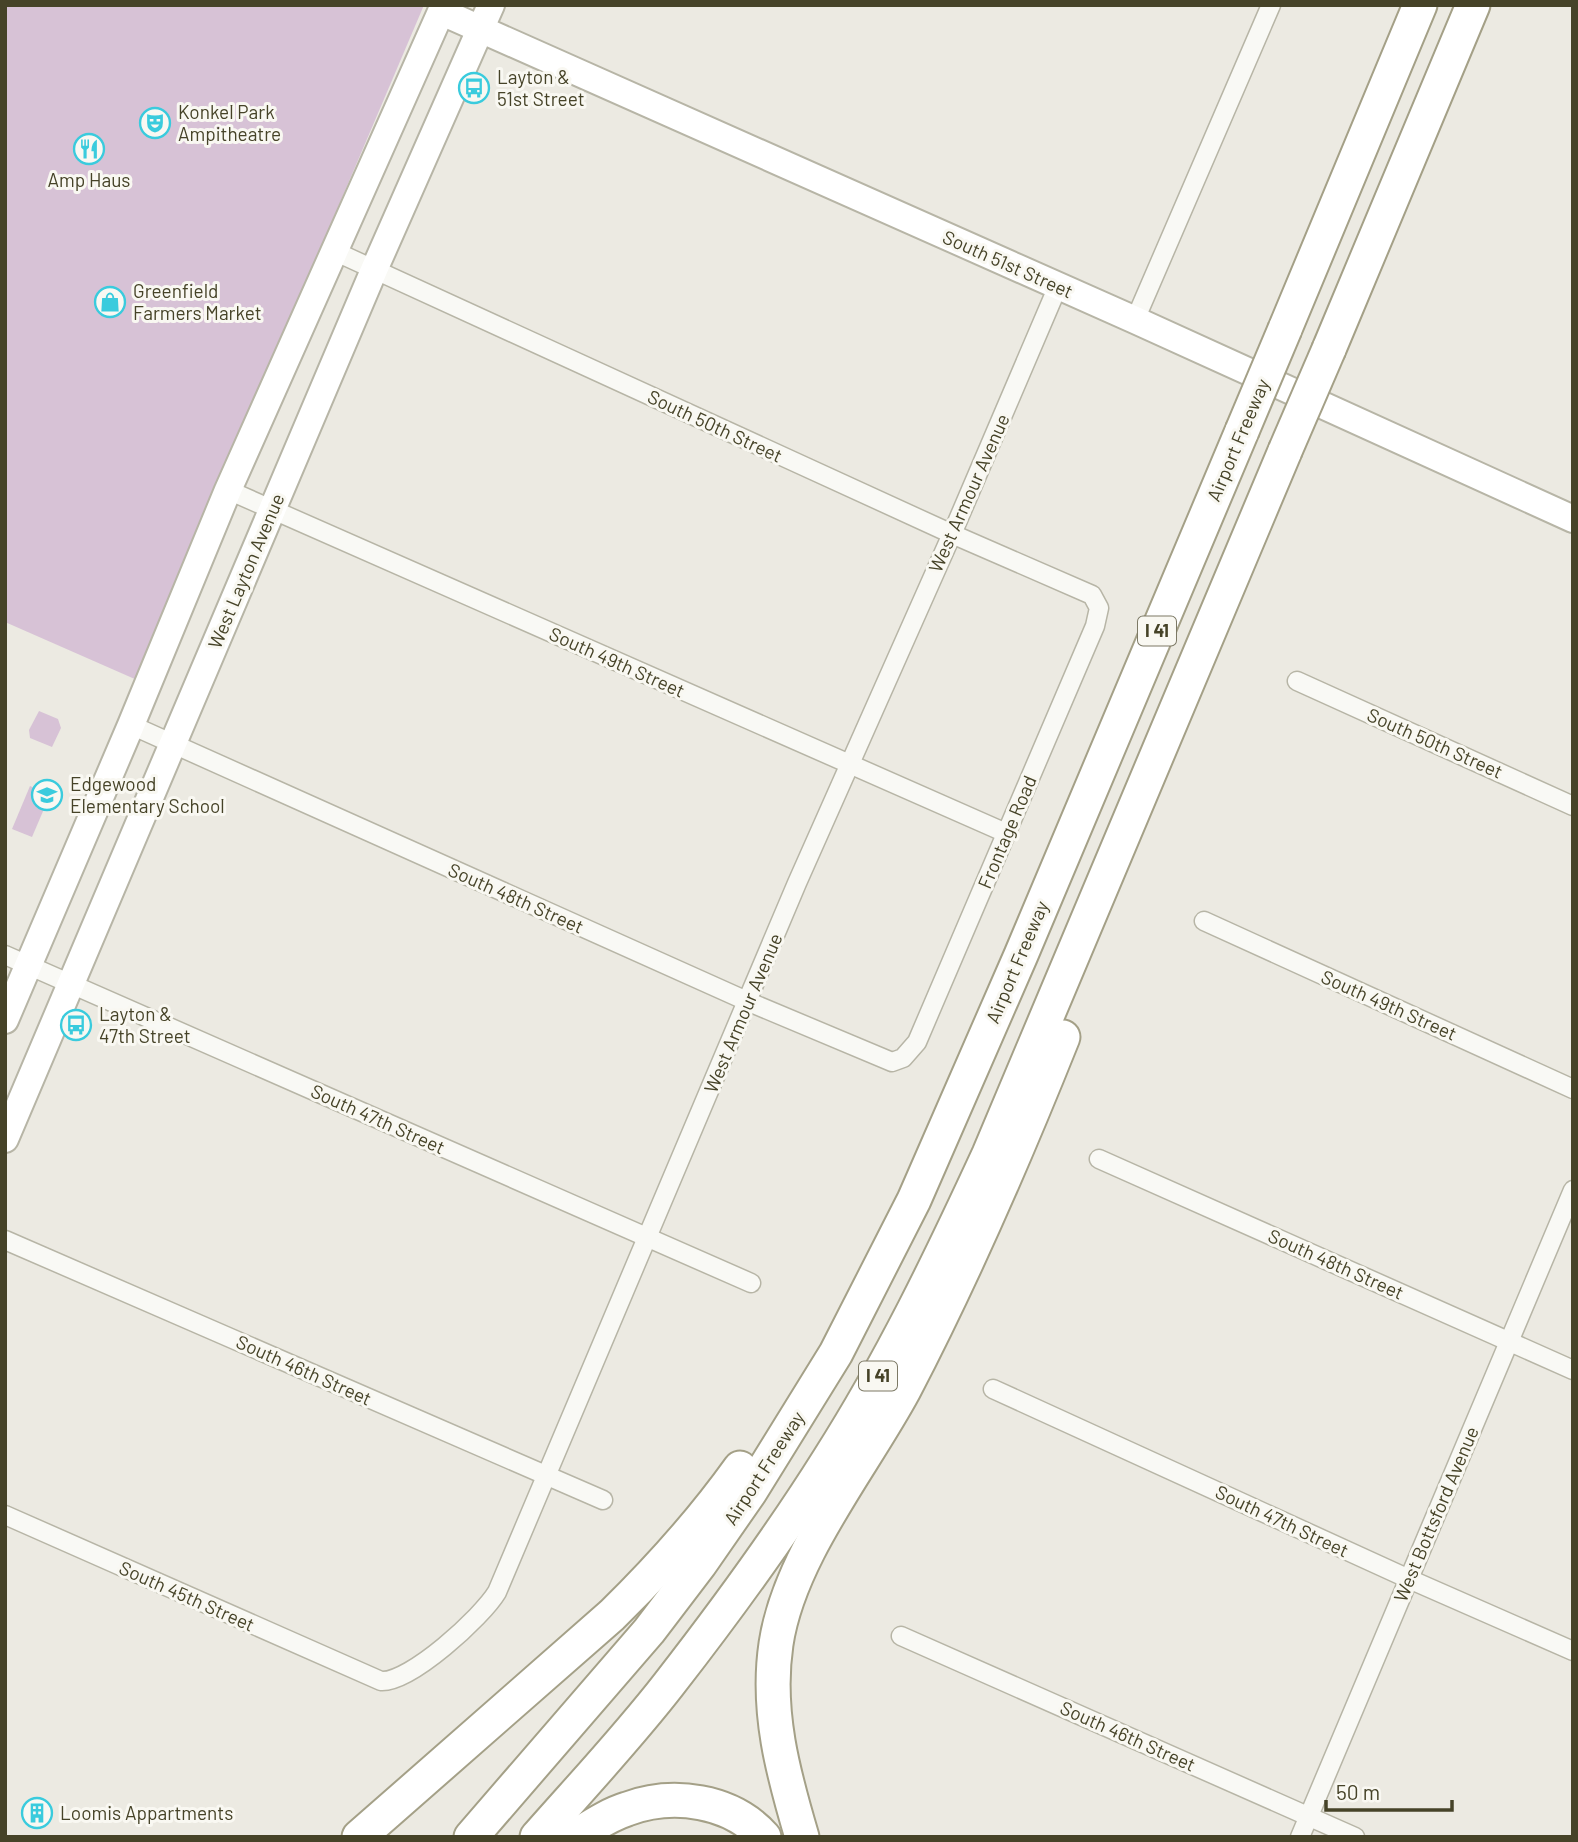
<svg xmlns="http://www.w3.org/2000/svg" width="1578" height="1842" font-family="Barlow,sans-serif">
	<rect width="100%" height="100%" fill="#eceae2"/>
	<g fill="#d7c2d6">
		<polygon points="5,5 424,5 137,680 5,622"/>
		<polygon points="39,711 58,719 61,728 52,747 30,738 29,730"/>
		<polygon points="30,786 50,795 32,837 12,829"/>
	</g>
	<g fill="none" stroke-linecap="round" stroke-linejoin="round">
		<g stroke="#b7b5a6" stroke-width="21">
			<g id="street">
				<polyline points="1135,320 1271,5"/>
				<polyline points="228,490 1006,833"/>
				<polyline points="1297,681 1573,806"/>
				<polyline points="131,725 749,1002 892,1062 903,1058 917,1042 1095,626 1099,608 1092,595 952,534 334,251"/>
				<polyline points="1204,921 1573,1089"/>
				<polyline points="5,955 751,1283"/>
				<polyline points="1099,1159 1573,1370"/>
				<polyline points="5,1240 603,1500"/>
				<polyline points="993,1389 1409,1579 1573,1651"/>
				<path d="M 5,1515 L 381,1681 C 410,1683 482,1617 497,1592 L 797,883 L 952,534 L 1058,286"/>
				<polyline points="901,1636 1355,1837"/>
				<polyline points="1300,1837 1573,1190"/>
			</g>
		</g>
		<g stroke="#b7b5a6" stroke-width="30">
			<g id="secondary">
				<polyline points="442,12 1135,320 1573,519"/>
				<polyline points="5,1020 131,725 228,490 444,5"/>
				<polyline points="5,1139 374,270 491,5"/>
			</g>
		</g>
		<g stroke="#a4a087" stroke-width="37">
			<g id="highway">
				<polyline points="1285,329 1420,5"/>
				<polyline points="1329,349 1473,5"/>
				<path d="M 359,1837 L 612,1615 C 659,1569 702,1521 740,1468"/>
				<polyline points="471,1837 649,1631 700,1564 750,1492 836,1353 914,1200 1021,955 1242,431"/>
				<path d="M 537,1837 C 581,1787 628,1737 669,1684 C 725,1612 780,1537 829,1459 C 891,1362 941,1258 989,1154 L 1285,451"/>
				<path d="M 574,1837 C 592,1826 608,1815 627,1809 C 673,1792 731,1800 764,1837"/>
				<path d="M 802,1837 C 783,1773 766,1711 776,1644 C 789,1556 862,1468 904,1390 C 964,1275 1015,1157 1063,1037"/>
			</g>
		</g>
		<use href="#street" stroke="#f9f9f5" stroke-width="18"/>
		<use href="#secondary" stroke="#fff" stroke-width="26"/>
		<use href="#highway" stroke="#fff" stroke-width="33"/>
		<g stroke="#a4a087" stroke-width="37" stroke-linecap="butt">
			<g id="highway-bridge">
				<polyline points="1242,431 1285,329"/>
				<polyline points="1285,451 1329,349"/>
			</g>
		</g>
		<use href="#highway-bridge" stroke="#fff" stroke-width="33"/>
	</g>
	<defs>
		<g id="bus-ring" transform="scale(1.575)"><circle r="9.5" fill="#f9f8f2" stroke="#3acbdd" stroke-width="1.5"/><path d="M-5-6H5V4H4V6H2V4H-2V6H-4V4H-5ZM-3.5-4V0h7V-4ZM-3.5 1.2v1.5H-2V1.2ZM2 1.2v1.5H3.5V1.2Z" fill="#3acbdd"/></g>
		<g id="theatre-ring" transform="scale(1.575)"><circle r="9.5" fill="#f9f8f2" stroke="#3acbdd" stroke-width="1.5"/><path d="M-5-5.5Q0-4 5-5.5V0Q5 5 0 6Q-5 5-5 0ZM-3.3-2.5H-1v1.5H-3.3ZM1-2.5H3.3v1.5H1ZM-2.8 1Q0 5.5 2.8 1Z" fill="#3acbdd"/></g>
		<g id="restaurant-ring" transform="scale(1.575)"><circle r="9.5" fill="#f9f8f2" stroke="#3acbdd" stroke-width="1.5"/><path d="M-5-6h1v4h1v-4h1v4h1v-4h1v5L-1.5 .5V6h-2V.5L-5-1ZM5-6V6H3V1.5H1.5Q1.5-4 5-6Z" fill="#3acbdd"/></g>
		<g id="shop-ring" transform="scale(1.575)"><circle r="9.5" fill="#f9f8f2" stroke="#3acbdd" stroke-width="1.5"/><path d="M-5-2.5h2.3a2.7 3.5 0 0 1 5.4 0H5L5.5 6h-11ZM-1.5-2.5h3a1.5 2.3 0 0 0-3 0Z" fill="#3acbdd"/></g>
		<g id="school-ring" transform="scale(1.575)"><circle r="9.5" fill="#f9f8f2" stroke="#3acbdd" stroke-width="1.5"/><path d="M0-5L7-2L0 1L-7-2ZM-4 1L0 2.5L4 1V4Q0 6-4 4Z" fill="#3acbdd"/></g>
		<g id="building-ring" transform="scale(1.575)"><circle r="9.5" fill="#f9f8f2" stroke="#3acbdd" stroke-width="1.5"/><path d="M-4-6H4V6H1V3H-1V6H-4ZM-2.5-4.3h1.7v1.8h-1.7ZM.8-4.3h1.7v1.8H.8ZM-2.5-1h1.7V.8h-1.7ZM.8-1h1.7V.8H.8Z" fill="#3acbdd"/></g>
	</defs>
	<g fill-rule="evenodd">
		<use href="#bus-ring" x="474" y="88"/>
		<use href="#theatre-ring" x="155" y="123"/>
		<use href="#restaurant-ring" x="89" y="149"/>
		<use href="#shop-ring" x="110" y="302"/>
		<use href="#school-ring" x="47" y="795"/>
		<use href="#bus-ring" x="76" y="1025"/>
		<use href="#building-ring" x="37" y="1813"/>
	</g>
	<g text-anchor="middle" stroke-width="6" stroke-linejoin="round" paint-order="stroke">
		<g fill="#f9f8f2" stroke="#7c7965" stroke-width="2">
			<rect x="1138" y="616.5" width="38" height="29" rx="5"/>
			<rect x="859" y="1361.5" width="38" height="29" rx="5"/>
		</g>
		<g font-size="18" font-weight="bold" fill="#464328">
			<text x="1157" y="637">I 41</text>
			<text x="878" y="1382">I 41</text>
		</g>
		<g font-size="19" fill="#464328" stroke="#f9f8f2" text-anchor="start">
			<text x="497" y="84">Layton &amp;<tspan x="497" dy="22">51st Street</tspan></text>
			<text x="178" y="119">Konkel Park<tspan x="178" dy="22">Ampitheatre</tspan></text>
			<text x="89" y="187" text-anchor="middle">Amp Haus</text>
			<text x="133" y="298">Greenfield<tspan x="133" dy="22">Farmers Market</tspan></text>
			<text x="70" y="791">Edgewood<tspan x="70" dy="22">Elementary School</tspan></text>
			<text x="99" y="1021">Layton &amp;<tspan x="99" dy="22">47th Street</tspan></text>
			<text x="60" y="1820">Loomis Appartments</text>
		</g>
		<g font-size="19" fill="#464328" stroke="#f9f8f2">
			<text transform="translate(1008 264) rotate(24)" y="7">South 51st Street</text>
			<text transform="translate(715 426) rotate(25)" y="7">South 50th Street</text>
			<text transform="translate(1238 440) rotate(-67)" y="7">Airport Freeway</text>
			<text transform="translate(969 493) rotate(-66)" y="7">West Armour Avenue</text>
			<text transform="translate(246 571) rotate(-67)" y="7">West Layton Avenue</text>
			<text transform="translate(617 662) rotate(24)" y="7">South 49th Street</text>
			<text transform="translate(1435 743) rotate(24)" y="7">South 50th Street</text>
			<text transform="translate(1007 832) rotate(-67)" y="7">Frontage Road</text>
			<text transform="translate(516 898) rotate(24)" y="7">South 48th Street</text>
			<text transform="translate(1017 962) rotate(-67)" y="7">Airport Freeway</text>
			<text transform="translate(1389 1005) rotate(24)" y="7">South 49th Street</text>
			<text transform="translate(743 1013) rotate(-67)" y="7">West Armour Avenue</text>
			<text transform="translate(378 1119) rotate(24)" y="7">South 47th Street</text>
			<text transform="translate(1336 1264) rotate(24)" y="7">South 48th Street</text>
			<text transform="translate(304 1370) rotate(24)" y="7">South 46th Street</text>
			<text transform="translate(764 1468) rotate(-57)" y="7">Airport Freeway</text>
			<text transform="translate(1436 1514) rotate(-67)" y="7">West Bottsford Avenue</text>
			<text transform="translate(1282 1521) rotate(25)" y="7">South 47th Street</text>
			<text transform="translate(187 1596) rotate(24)" y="7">South 45th Street</text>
			<text transform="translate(1128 1736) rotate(24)" y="7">South 46th Street</text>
		</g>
	</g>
	<rect width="1578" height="1842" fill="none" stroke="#464328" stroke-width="14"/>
	<path d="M1326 1800v10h126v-10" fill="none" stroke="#464328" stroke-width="3.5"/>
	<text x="1336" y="1800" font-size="21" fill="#464328" stroke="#f9f8f2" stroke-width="5" paint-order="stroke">50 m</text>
</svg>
